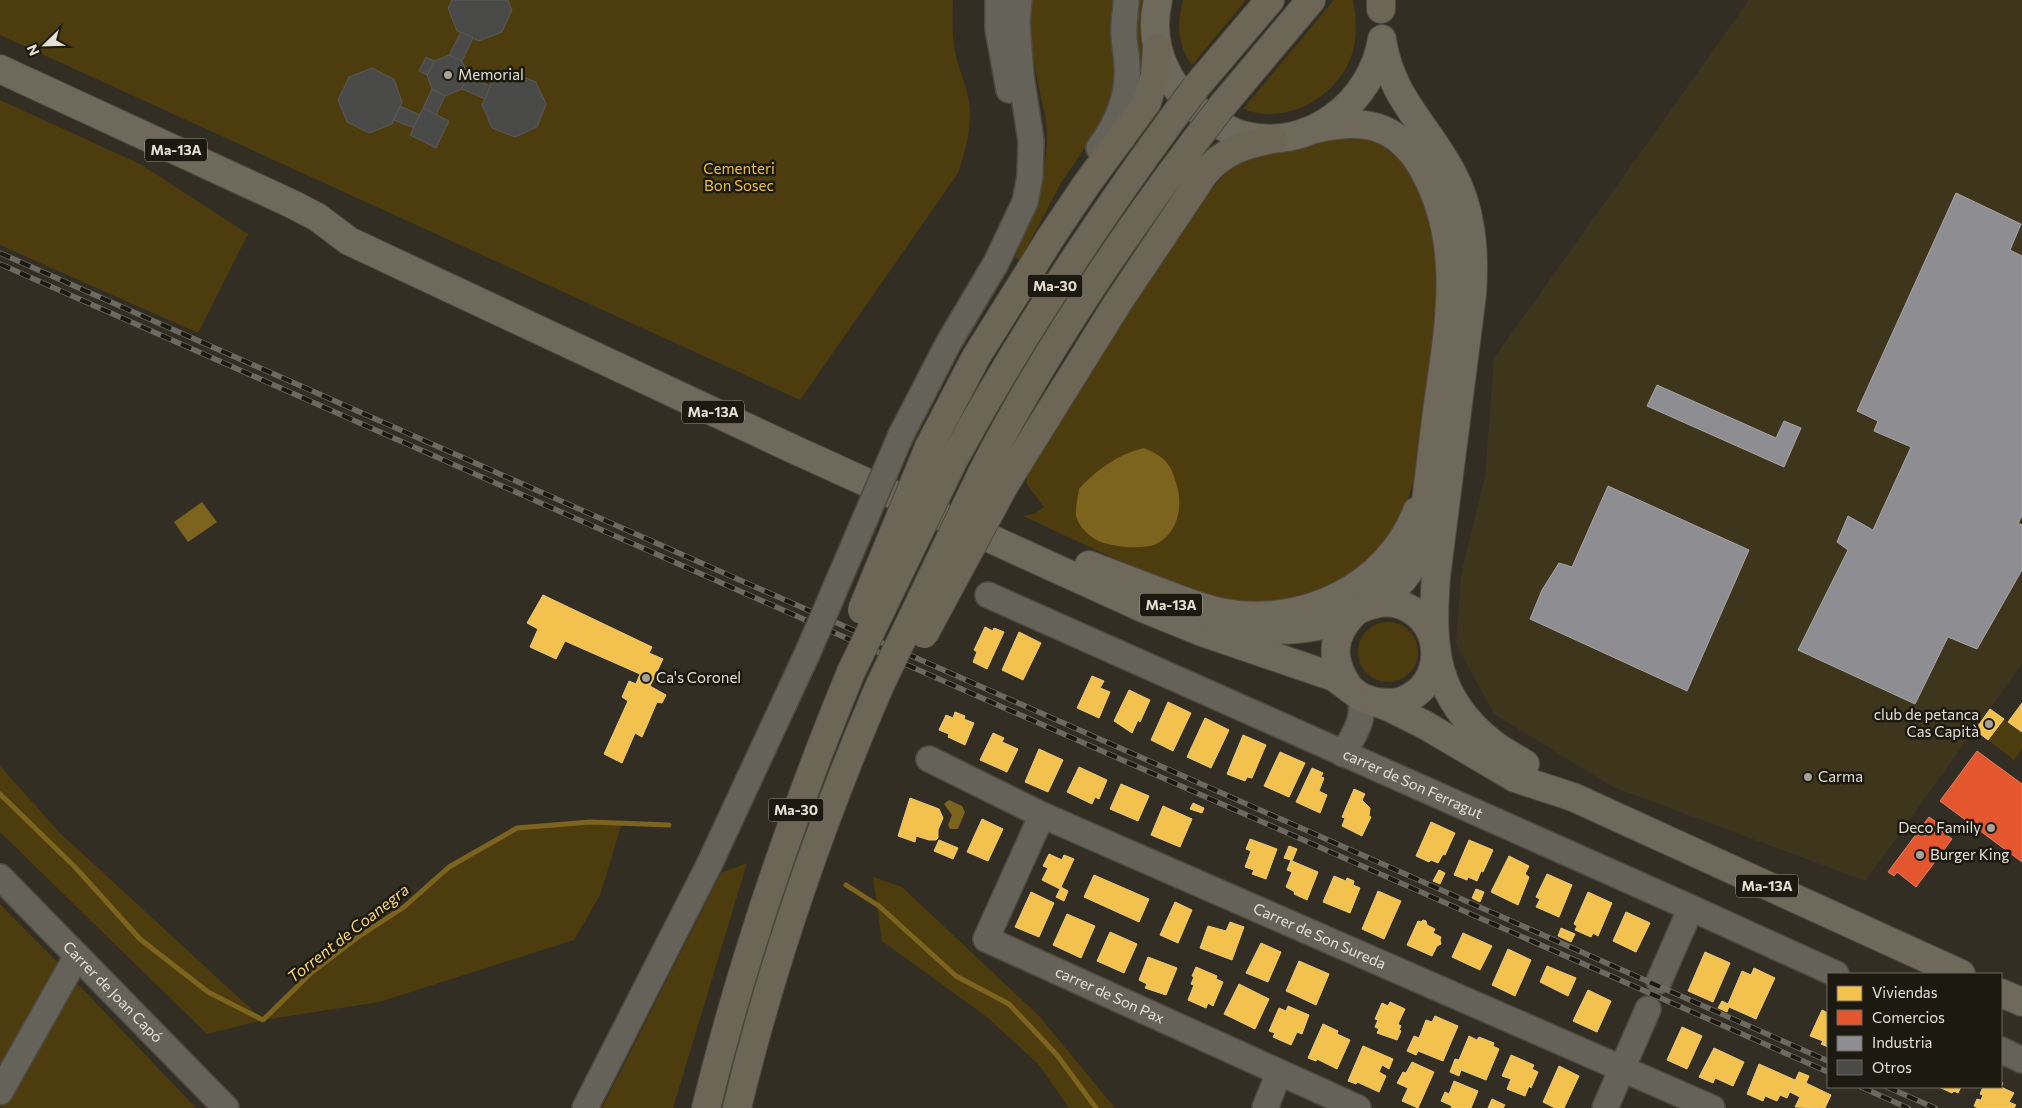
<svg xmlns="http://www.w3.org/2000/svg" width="2022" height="1108" font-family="Commissioner,sans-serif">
	<rect width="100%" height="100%" fill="#322e24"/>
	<polygon fill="#3e351d" points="1749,0 2022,0 2022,664 1865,881 1613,787 1494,714 1456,644 1461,575 1485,476 1494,358"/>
	<g fill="#4d3d0e">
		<path d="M 0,0 L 953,0 C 952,20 952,38 956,57 C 961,75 970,94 970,113 C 970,134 965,152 958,173 L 800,400 L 0,35 Z"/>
		<path d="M 1031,0 L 1112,0 L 1110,26 L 1114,77 L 1109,103 L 1105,116 L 1088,143 L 1061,183 L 1020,260 L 1015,257 C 1030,218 1047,178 1047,136 C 1047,123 1044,110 1041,98 C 1035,65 1026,33 1031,0 Z"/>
		<polygon points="1135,0 1143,0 1141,19 1144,66 1139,84 1133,21"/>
		<path d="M 1183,0 L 1246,0 L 1192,65 C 1177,46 1177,22 1183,0 Z"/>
		<path d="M 1334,0 L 1353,0 C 1356,18 1358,36 1352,54 C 1338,97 1287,126 1243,109 Z"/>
		<polygon points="0,100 140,164 248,234 198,333 0,245"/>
		<polygon points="1345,136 1367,139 1379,143 1399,160 1409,173 1423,199 1428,213 1437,249 1437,295 1417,472 1400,523 1368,565 1315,596 1244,606 1182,590 1023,516 1034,514 1044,507 1026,483 1030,465 1096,359 1212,189 1228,170 1251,156 1295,150 1333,138"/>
		<circle cx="1388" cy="652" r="30"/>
		<polygon points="2004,719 2022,732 2022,749 2014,760 1988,740"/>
		<polygon points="0,766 60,833 263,1020 311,973 357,937 404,907 449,867 517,828 590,822 622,823 600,895 574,940 379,1002 263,1020 207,1034 0,832"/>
		<polygon points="747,863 673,1108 602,1108 721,873"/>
		<polygon points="873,877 902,887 1039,1016 1115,1108 1069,1108 1039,1065 987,1017 882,941"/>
		<polygon points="0,904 65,970 0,1080"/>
		<polygon points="75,981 196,1108 0,1108"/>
	</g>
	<g fill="#7c631e">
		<path d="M 1144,448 C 1165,457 1171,463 1177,486 C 1183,506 1178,532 1158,543 C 1145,551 1107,547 1095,539 C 1088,535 1080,527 1077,519 C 1074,512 1078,497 1079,489 C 1096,470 1118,454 1144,448 Z"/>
		<polygon points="202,502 217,522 188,542 174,522"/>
		<polygon points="949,800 962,806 965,812 958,829 950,829 948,825 952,815 944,804"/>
	</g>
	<g fill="#f2c14e" stroke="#eeca76">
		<polygon points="543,595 652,647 649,653 663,659 650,686 666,695 662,703 657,702 642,737 635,733 622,763 604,754 628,701 622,697 629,681 636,684 640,674 565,641 556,659 530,647 538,629 527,623"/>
		<polygon points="985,627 993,631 994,628 1004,632 987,669 973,662 977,652 974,650"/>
		<polygon points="1019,632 1041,643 1023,680 1002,670"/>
		<polygon points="1092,676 1104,681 1100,688 1110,692 1099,718 1077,708"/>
		<polygon points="1129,690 1150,700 1140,722 1138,720 1132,733 1114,721"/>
		<polygon points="1168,702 1191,713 1173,751 1151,740"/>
		<polygon points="2022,703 2022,732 2008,722"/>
		<polygon points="1990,709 2004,719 1988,740 1975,730"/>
		<polygon points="955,712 965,716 964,719 974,723 965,745 948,737 949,734 939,730 946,715 953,718"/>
		<polygon points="1205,718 1229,730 1211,768 1187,757"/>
		<polygon points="993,733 1004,738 1002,742 1018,749 1007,772 980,760"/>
		<polygon points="1243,735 1266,745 1252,778 1247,777 1245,781 1227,774"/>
		<polygon points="1039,749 1063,760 1048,792 1025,782"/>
		<polygon points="1280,752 1305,763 1289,797 1264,786"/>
		<polygon points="1079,767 1107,780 1099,799 1095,797 1092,804 1067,792"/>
		<polygon points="1312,768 1323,773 1321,777 1324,778 1319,791 1327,795 1320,813 1296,802"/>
		<polygon points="1121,784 1149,796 1138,821 1110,809"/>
		<polygon points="1354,789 1365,794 1362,800 1370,808 1369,816 1371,817 1362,836 1342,826 1345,818 1342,817"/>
		<polygon points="910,798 939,809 943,818 938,830 938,838 936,840 929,840 916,836 915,842 898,836"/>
		<polygon points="1193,803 1204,808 1202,813 1190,809"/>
		<polygon points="1163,806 1192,819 1180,847 1151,835"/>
		<polygon points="982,819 1003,829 988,861 967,852"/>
		<polygon points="1431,822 1455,833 1445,855 1443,854 1438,863 1431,860 1429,862 1416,856"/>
		<polygon points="1250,839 1277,849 1266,879 1252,874 1254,870 1245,867 1251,851 1246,849"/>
		<polygon points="939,840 958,848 953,859 934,851"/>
		<polygon points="1469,840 1493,850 1483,872 1481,871 1477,881 1468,877 1467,880 1454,875"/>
		<polygon points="1289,846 1297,849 1292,861 1318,872 1307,900 1294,894 1295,892 1286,887 1292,872 1287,870 1291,860 1284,858"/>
		<polygon points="1049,854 1062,860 1064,855 1074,859 1061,887 1068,891 1064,901 1056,897 1060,889 1042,880 1048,868 1043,866"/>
		<polygon points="1509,856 1529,866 1525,874 1529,877 1518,905 1491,892"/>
		<polygon points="1439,870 1445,873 1440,884 1433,881"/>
		<polygon points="1547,874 1572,885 1559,917 1536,907 1540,899 1536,897"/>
		<polygon points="1094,875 1149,899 1139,922 1084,897"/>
		<polygon points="1334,876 1346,881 1347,878 1354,881 1353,885 1360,888 1350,913 1323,902"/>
		<polygon points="1476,889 1484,892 1480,902 1472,898"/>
		<polygon points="1378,891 1401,901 1384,939 1362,929"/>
		<polygon points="1031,892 1054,903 1039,937 1015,927"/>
		<polygon points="1588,892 1612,903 1598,936 1593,933 1591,937 1575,930 1577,926 1574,924"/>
		<polygon points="1175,902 1192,910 1178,943 1160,935"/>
		<polygon points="1626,912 1650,923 1636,952 1613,941"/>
		<polygon points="1067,914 1095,926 1081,958 1053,945"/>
		<polygon points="1423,920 1426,921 1427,925 1435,929 1433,933 1441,937 1440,940 1441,944 1437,946 1432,956 1407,945 1418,921 1421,922"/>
		<polygon points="1230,922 1244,927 1232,960 1200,948 1208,926 1226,931"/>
		<polygon points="1561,928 1575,934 1571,942 1558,936"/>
		<polygon points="1110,932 1137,944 1124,973 1097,961"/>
		<polygon points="1463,933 1492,946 1480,970 1452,957"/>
		<polygon points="1261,943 1281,952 1268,982 1246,973"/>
		<polygon points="1508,949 1531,960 1515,996 1492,985"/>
		<polygon points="1705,952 1730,963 1713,1002 1688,991"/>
		<polygon points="1148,957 1177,968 1166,995 1145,988 1147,984 1139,980"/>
		<polygon points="1299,961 1329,974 1316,1005 1286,991"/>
		<polygon points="1547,966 1576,978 1568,996 1540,982"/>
		<polygon points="1196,967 1217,976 1216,979 1223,982 1213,1006 1208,1003 1206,1008 1188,1000 1194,985 1191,984 1194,977 1192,976"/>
		<polygon points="1754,968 1775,978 1756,1019 1729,1007 1727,1012 1718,1008 1722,1001 1728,1004 1742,971 1751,975"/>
		<polygon points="1239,984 1269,999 1255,1029 1224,1014"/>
		<polygon points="1588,990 1611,1001 1597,1032 1573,1021"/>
		<polygon points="1390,1002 1405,1009 1398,1024 1401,1026 1399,1030 1401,1031 1397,1040 1377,1033 1379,1029 1375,1027 1378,1020 1375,1019 1382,1003 1388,1006"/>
		<polygon points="1288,1006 1309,1015 1302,1034 1297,1032 1291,1045 1273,1037 1275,1033 1269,1031 1279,1008 1286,1011"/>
		<polygon points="1822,1010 1828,1013 1828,1047 1821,1044 1823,1041 1810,1036"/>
		<polygon points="1435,1016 1458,1026 1443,1061 1418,1051 1416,1055 1407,1051 1414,1036 1419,1038 1426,1020 1432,1022"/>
		<polygon points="1323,1024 1338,1031 1337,1034 1350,1040 1337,1069 1317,1059 1316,1061 1308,1058"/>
		<polygon points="1682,1027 1702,1036 1687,1069 1667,1060"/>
		<polygon points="1469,1036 1477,1040 1479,1037 1494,1043 1493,1046 1499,1049 1486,1080 1461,1070 1459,1076 1450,1072 1455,1059 1459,1060"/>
		<polygon points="1363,1046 1393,1059 1389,1069 1382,1065 1379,1072 1386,1076 1379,1092 1357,1082 1356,1084 1348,1081"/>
		<polygon points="1714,1048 1744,1062 1733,1086 1715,1078 1713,1083 1699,1077"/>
		<polygon points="1511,1055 1534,1065 1532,1069 1538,1072 1531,1088 1529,1086 1525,1096 1507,1089 1511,1079 1502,1076"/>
		<polygon points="1412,1062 1434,1072 1418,1108 1402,1101 1408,1088 1397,1083 1403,1072 1406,1073"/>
		<polygon points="1759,1064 1795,1080 1787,1098 1780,1095 1777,1101 1765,1096 1763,1101 1747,1094"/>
		<polygon points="1559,1066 1579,1076 1564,1108 1555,1108 1543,1102"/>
		<polygon points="1799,1072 1809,1076 1806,1083 1831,1095 1825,1108 1795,1107 1800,1097 1790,1092"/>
		<polygon points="1454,1081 1478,1091 1471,1108 1451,1108 1452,1106 1441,1101 1445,1092 1449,1094"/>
		<polygon points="2001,1082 2003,1083 2001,1087 2014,1093 2009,1102 2016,1105 2014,1108 1978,1108 1974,1106 1977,1099 1981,1100 1983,1095 1980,1094 1983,1087 2001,1087"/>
		<polygon points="1939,1087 1961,1087 1958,1093 1954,1091 1952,1093"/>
		<polygon points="1492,1099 1505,1105 1503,1108 1488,1108"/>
	</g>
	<g fill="#e4572e" stroke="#e48060">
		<polygon points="1977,751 2022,784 2022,862 1940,801"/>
		<polygon points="1929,817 1938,823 1935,826 1952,839 1916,887 1897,872 1894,876 1888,872"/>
	</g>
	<g fill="#8d8d92" stroke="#a7a6a6">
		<polygon points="1956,193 2021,224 2010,250 2022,256 2022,516 2018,523 2022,525 2022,570 1977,649 1948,637 1915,704 1798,650 1848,550 1837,542 1848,516 1873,530 1911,447 1874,431 1878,421 1857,411"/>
		<polygon points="1657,385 1776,438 1784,421 1801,428 1784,467 1647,406"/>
		<polygon points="1608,486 1749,550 1687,691 1530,619 1542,590 1559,563 1572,567"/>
	</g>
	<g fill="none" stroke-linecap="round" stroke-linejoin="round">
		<g stroke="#7c631e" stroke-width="5">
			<polyline points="0,794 75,867 140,939 208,992 263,1020 311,973 358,937 404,907 449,867 517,828 590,822 669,825"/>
			<polyline points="846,885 879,906 956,976 1009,1004 1057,1055 1096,1108"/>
		</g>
	</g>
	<g fill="#4a4b49" stroke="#585958">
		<polygon points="452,0 508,0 512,10 502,32 479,41 457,31 448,8"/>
		<polygon points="461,32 473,38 462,61 449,55"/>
		<polygon points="449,55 462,61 468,75 462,89 445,96 432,89 427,75 434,61"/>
		<polygon points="426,57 434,61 427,75 419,71"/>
		<polygon points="372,68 394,79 402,102 392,124 369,133 347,122 338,100 349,77"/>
		<polygon points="514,73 536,82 546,104 537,127 515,137 492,128 482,105 492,82"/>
		<polygon points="467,76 490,86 485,99 462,89"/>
		<polygon points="432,89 445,96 436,115 423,108"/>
		<polygon points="400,106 420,115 413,128 394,120"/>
		<polygon points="423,108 449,121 436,148 410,135"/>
	</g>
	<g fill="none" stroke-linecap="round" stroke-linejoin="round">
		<g stroke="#4e4a41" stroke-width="28">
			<g id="minor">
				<polyline points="998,0 998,29 1009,90"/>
				<path d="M 1099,148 C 1117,123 1129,97 1127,66 C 1127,55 1124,45 1124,35 C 1123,23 1126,11 1126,0"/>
				<polyline points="901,435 948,344 996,263 1025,202 1030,176 1031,141 1021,76 1017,22 1019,0"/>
				<path id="s1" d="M 988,595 L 1691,908 L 1836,974"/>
				<path d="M 1343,754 C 1355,732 1364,723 1361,697"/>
				<path id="s2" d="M 929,759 L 1042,815 L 1712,1108"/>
				<path id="s3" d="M 1042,815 L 986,939 L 1358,1108"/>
				<path id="s4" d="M 0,877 L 226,1108"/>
				<polyline points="1659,981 1691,908"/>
				<polyline points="2001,1050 2022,1060"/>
				<polyline points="0,1092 77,956"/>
				<polyline points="585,1108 709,865 808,652"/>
				<polyline points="1265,1108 1279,1073"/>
				<polyline points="1605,1108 1648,1009"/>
			</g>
		</g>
		<g stroke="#4e4a41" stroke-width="30">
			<g id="major">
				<path d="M 1158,0 C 1146,51 1172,96 1215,122 C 1224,127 1233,133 1242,135 C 1308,153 1372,103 1382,39"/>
				<path d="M 1382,41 C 1392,99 1425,123 1451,171 C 1472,209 1475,251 1472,294 L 1436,577 C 1431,646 1433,697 1492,743 C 1502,751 1514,757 1525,764"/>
				<polyline points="0,69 292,204 317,217 349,241 793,449 1143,608 1202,632 1334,677 1361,697 1389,707 1425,725 1515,778 1573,797 1961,974"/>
				<path d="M 1315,129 C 1362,118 1396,123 1422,167 C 1467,245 1448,329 1437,412 C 1431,457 1427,503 1419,548 C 1413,572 1397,588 1377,603"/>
				<path d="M 1089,565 C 1112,574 1136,583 1160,592 C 1181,600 1202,609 1225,613 C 1303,627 1388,587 1417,511"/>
				<path d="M 1216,621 C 1250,630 1282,633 1318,626 C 1346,620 1374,593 1404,606 C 1446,624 1446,685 1402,701 C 1394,704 1385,703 1376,702"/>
				<path d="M 1350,689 C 1330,660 1330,637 1355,612"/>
				<polyline points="2001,993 2022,1002"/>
			</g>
		</g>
		<g stroke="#4e4a41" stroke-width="30">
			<g id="highway">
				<polyline points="1381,0 1381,9"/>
				<polyline points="1196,87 1270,0"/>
				<polyline points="1222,106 1311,0"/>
				<polyline points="929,447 976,357 1051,237 1086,185 1147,102 1155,76 1157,48"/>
				<path d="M 954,459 C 1018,341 1091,230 1170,122"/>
				<path d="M 982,473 C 1042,356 1116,246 1195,141"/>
				<path d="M 1005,484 L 1117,304 L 1204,174 C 1222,151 1246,144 1273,139"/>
				<path d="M 706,1108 C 743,957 792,815 851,672"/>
				<path d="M 737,1108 C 772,963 821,822 880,685"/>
			</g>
		</g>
		<use href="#minor" stroke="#656259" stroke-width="25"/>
		<use href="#major" stroke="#6e695a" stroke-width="28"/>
		<use href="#highway" stroke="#6d6657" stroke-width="28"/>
		<g stroke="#6c6961" stroke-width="5.5">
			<g id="rail">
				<polyline points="0,253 1828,1061"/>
				<polyline points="0,264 1828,1072"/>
				<polyline points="1861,1087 1908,1108"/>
				<polyline points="1887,1087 1935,1108"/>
			</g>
		</g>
		<use href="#rail" stroke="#1c1910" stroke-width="4" stroke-dasharray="11" stroke-linecap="butt"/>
		<g stroke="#4e4a41" stroke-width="28" stroke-linecap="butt">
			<polyline id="minor-bridge" points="808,652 901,435"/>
		</g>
		<g stroke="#4e4a41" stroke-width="30" stroke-linecap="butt">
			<g id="highway-bridge">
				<polyline points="1170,122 1196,87"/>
				<polyline points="1195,141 1222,106"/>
				<polyline points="862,610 929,447"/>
				<polyline points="924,634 1005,484"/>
				<polyline points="851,672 954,459"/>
				<polyline points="880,685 982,473"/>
			</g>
		</g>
		<use href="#minor-bridge" stroke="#656259" stroke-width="25"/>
		<use href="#highway-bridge" stroke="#6d6657" stroke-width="28"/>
	</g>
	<g fill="#a6a296" stroke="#1c1910" stroke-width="2">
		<circle cx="448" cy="75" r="5"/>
		<circle cx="646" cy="678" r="5"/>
		<circle cx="1989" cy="724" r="5"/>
		<circle cx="1808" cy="777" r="5"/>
		<circle cx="1991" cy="828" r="5"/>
		<circle cx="1920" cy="855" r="5"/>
	</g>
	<g text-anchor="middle" stroke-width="5" stroke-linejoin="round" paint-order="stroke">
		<g fill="#1c1910" stroke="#a9a499" stroke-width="1">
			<rect x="145" y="138.5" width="62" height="23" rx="4"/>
			<rect x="1027.5" y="274.5" width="55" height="23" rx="4"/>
			<rect x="682" y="400.5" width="62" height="23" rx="4"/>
			<rect x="1140" y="593.5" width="62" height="23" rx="4"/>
			<rect x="768.5" y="798.5" width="55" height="23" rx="4"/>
			<rect x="1736" y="874.5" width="62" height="23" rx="4"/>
		</g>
		<g font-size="14" font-weight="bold" fill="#e5e0d4">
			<text x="176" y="155">Ma-13A</text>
			<text x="1055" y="291">Ma-30</text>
			<text x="713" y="417">Ma-13A</text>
			<text x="1171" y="610">Ma-13A</text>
			<text x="796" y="815">Ma-30</text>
			<text x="1767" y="891">Ma-13A</text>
		</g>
		<g font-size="15" fill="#e5e0d4" stroke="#1c1910" text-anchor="start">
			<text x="458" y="80">Memorial</text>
			<text x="656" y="683">Ca's Coronel</text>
			<text x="1979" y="720" text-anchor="end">club de petanca<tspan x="1979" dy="17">Cas Capità</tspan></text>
			<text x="1818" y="782">Carma</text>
			<text x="1981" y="833" text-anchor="end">Deco Family</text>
			<text x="1930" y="860">Burger King</text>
		</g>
		<g font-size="15" fill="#edbf3a" stroke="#1c1910">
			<text x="739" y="174">Cementeri<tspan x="739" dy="17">Bon Sosec</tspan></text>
		</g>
		<g font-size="15" fill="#e5e0d4" stroke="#1c1910">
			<text dy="5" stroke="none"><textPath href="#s1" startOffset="465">carrer de Son Ferragut</textPath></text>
			<text dy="5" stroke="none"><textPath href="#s2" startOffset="429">Carrer de Son Sureda</textPath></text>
			<text dy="5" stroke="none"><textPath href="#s4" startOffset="161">Carrer de Joan Capó</textPath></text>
			<text dy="5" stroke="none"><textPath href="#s3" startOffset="272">carrer de Son Pax</textPath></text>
		</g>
		<g font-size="16" font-style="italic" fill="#fbd779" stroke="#1c1910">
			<text transform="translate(348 933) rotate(-38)" y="6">Torrent de Coanegra</text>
		</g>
	</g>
	<rect x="1827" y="973" width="175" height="115" fill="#1c1910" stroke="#6c695e"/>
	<rect x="1837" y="986" width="25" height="15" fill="#f2c14e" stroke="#6c695e"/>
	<text x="1872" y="998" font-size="15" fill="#e5e0d4">Viviendas</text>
	<rect x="1837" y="1010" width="25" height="15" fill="#e4572e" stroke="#6c695e"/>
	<text x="1872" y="1023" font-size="15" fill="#e5e0d4">Comercios</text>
	<rect x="1837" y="1036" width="25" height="15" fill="#8d8d92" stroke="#6c695e"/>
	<text x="1872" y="1048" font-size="15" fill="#e5e0d4">Industria</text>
	<rect x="1837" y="1060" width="25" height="15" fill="#4a4b49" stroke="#6c695e"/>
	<text x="1872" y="1073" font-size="15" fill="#e5e0d4">Otros</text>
	<g transform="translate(45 45) rotate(247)" stroke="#1c1910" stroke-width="4" paint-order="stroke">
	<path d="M0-4L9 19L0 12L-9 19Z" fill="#e5e0d4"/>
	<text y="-8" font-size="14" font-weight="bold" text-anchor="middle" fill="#e5e0d4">N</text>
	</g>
</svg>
